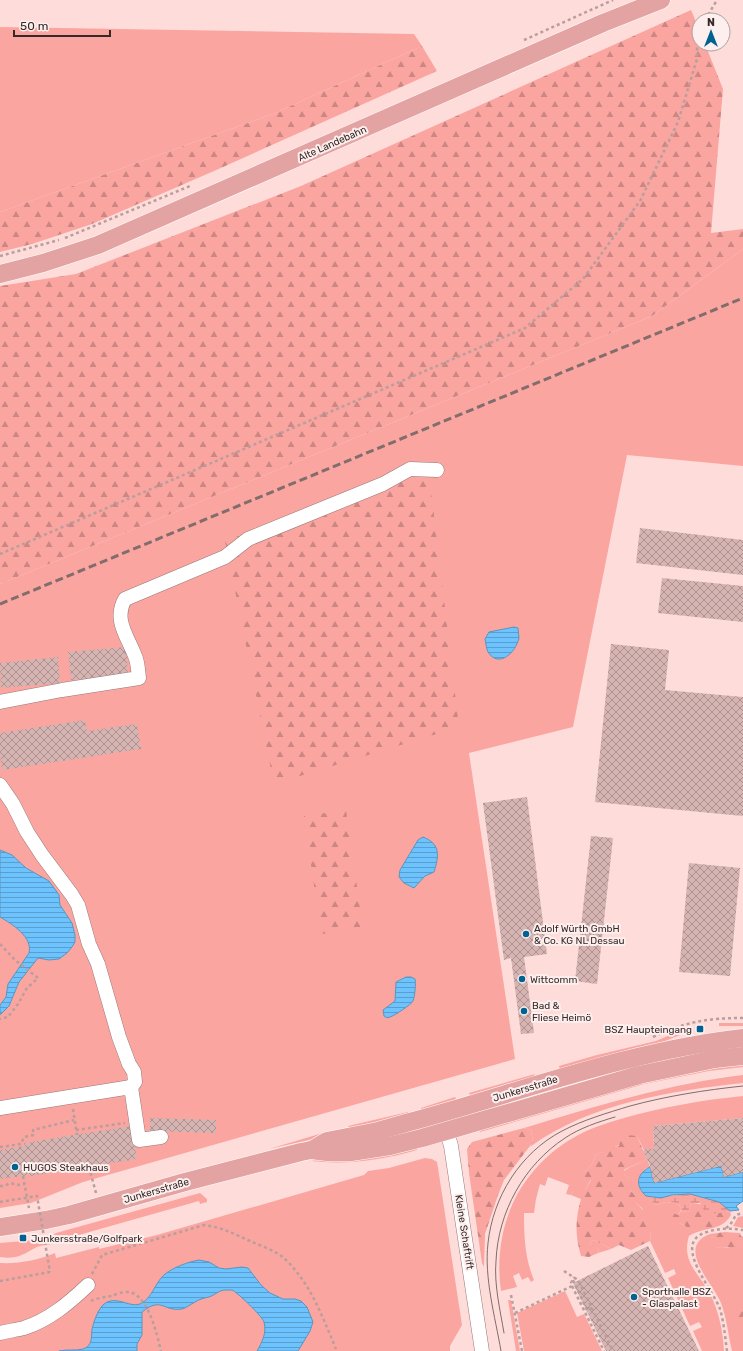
<svg xmlns="http://www.w3.org/2000/svg" width="743" height="1351" font-family="Rubik,sans-serif">
	<defs>
		<pattern id="forest-firs" width="22" height="20" patternUnits="userSpaceOnUse"><rect width="22" height="20" fill="#fba5a1"/><path d="M5 1l3.5 6h-7zM16 11l3.5 6h-7z" fill="#cc8683"/></pattern>
		<pattern id="wetland-marsh" width="20" height="14" patternUnits="userSpaceOnUse"><rect width="20" height="14" fill="#fba5a1"/><path d="M1 5h8M5 5V1M11 12h8M15 12V8" fill="none" stroke="#cc8683"/></pattern>
		<pattern id="water-rules" width="6" height="5" patternUnits="userSpaceOnUse"><rect width="6" height="5" fill="#6cc3fe"/><path d="M0 2.5h6" fill="none" stroke="#5a9ece"/></pattern>
		<pattern id="building-cross-hatch" width="8" height="8" patternUnits="userSpaceOnUse"><rect width="8" height="8" fill="#d5b4b2"/><path d="M0 0l8 8M0 8l8-8" fill="none" stroke="#ae9291"/></pattern>
	</defs>
	<rect width="100%" height="100%" fill="#fedcda"/>
	<g fill="#fba5a1">
		<polygon points="0,27 414,34 422,46 273,114 0,212"/>
		<polygon points="743,249 743,466 627,455 573,727 469,753 515,1059 83,1182 31,1203 0,1208 0,584 652,316"/>
		<rect x="719" y="1023" width="24" height="3"/>
		<polygon points="684,1029 685,1033 665,1041 560,1070 559,1066 597,1055 656,1041"/>
		<polygon points="743,1063 743,1067 709,1071 644,1084 480,1132 479,1129 643,1081"/>
		<polygon points="535,1074 532,1078 471,1097 469,1093"/>
		<path d="M 743,1075 L 743,1083 C 671,1091 590,1103 530,1147 L 533,1142 L 531,1130 L 524,1128 C 596,1106 668,1084 743,1075 Z"/>
		<path d="M 743,1096 L 743,1118 L 653,1126 L 654,1149 L 644,1150 L 637,1136 C 624,1143 610,1149 596,1155 L 592,1164 L 585,1172 L 591,1179 L 585,1190 L 573,1191 L 571,1195 L 566,1194 L 569,1185 L 548,1177 L 545,1186 L 540,1184 L 536,1199 L 534,1213 L 524,1213 C 524,1236 525,1259 534,1280 L 531,1282 L 528,1277 L 522,1280 L 519,1273 L 513,1276 L 517,1287 L 501,1291 C 497,1263 500,1236 510,1210 C 522,1180 545,1154 573,1138 C 588,1129 606,1123 624,1118 C 663,1107 702,1100 743,1096 Z"/>
		<polygon points="455,1097 457,1101 422,1111 421,1108"/>
		<polygon points="408,1112 409,1115 351,1128 348,1126"/>
		<polygon points="326,1132 322,1137 269,1149"/>
		<path d="M 416,1147 L 417,1150 C 383,1160 347,1165 311,1161 Z"/>
		<path d="M 425,1158 L 432,1159 L 437,1162 L 438,1168 L 462,1325 L 450,1346 L 450,1351 L 0,1351 L 0,1263 C 18,1264 39,1260 55,1253 L 56,1258 L 99,1247 L 99,1249 L 157,1235 L 364,1175 L 368,1171 L 389,1168 Z"/>
		<path d="M 647,1159 L 650,1167 L 645,1169 L 640,1190 L 656,1205 L 666,1202 L 677,1203 L 682,1208 L 678,1215 L 679,1223 L 686,1226 L 686,1232 L 689,1236 C 681,1262 699,1273 710,1294 C 719,1311 723,1332 724,1351 L 702,1351 L 693,1331 L 702,1327 L 699,1322 L 690,1326 L 668,1278 L 676,1274 L 674,1269 L 665,1273 L 650,1241 L 651,1232 L 642,1208 L 636,1203 L 636,1196 L 630,1190 L 630,1179 L 624,1174 L 624,1171 C 632,1165 639,1164 647,1159 Z"/>
		<path d="M 200,1193 L 207,1199 L 207,1202 L 200,1204 L 199,1201 L 54,1242 L 54,1243 C 49,1245 42,1245 37,1247 C 24,1254 16,1260 0,1257 L 0,1243 L 47,1239 L 56,1233 Z"/>
		<polygon points="743,1216 743,1228 733,1226 738,1217"/>
		<path d="M 710,1234 L 710,1237 L 716,1238 L 716,1247 L 722,1248 L 743,1246 L 743,1351 L 732,1351 C 728,1335 727,1319 721,1303 C 713,1283 675,1247 710,1234 Z"/>
		<polygon points="594,1240 611,1249 598,1253 599,1250 591,1247 590,1242"/>
		<polygon points="565,1291 577,1317 584,1314 602,1351 524,1351 517,1313"/>
		<polygon points="508,1300 511,1300 520,1351 516,1351"/>
	</g>
	<g fill="url(#forest-firs)">
		<polygon points="691,10 699,29 699,44 705,44 723,89 711,233 743,229 743,249 652,316 0,584 0,286 76,274 301,186"/>
		<polygon points="422,46 437,71 214,171 92,224 32,244 0,252 0,212 273,114"/>
		<polygon points="428,465 459,727 274,784 225,541"/>
		<polygon points="346,810 363,929 321,934 304,816"/>
		<polygon points="524,1128 531,1130 533,1142 504,1180 498,1195 485,1234 484,1267 482,1263 469,1173 467,1149 472,1142"/>
		<path d="M 627,1135 L 637,1136 L 647,1159 C 639,1164 632,1165 624,1170 L 624,1174 L 630,1179 L 630,1190 L 636,1196 L 636,1203 C 650,1216 653,1223 650,1241 L 631,1250 L 619,1245 L 611,1249 L 594,1240 L 590,1242 L 591,1246 L 599,1250 L 598,1253 L 589,1257 L 581,1256 C 575,1236 575,1219 581,1199 L 571,1195 L 573,1191 L 579,1187 L 585,1190 L 591,1180 L 585,1178 L 585,1172 L 592,1164 L 596,1155 L 613,1147 L 619,1146 L 620,1139 Z"/>
		<path d="M 692,1203 C 707,1203 715,1215 730,1211 L 731,1215 C 721,1232 705,1226 689,1236 L 685,1232 L 686,1226 L 679,1223 L 674,1224 L 667,1220 L 668,1215 L 673,1213 L 678,1215 L 681,1211 L 688,1212 Z"/>
		<polygon points="725,1232 740,1233 741,1236 743,1237 743,1246 731,1249 728,1247 722,1248 716,1247 716,1238 710,1237 710,1234"/>
		<polygon points="743,1306 743,1330 740,1331 735,1329 736,1321 732,1319 732,1312"/>
	</g>
	<path fill="url(#wetland-marsh)" d="M 690,1194 L 719,1202 L 730,1211 C 717,1214 705,1217 700,1203 L 692,1203 L 688,1212 L 681,1211 L 682,1208 L 677,1203 L 666,1202 L 656,1205 L 646,1196 C 661,1198 675,1195 690,1194 Z"/>
	<g fill="url(#water-rules)" stroke="#5c95be">
		<path d="M 514,627 L 518,628 C 518,631 519,635 519,638 C 516,652 499,669 488,652 C 486,648 486,643 485,639 L 489,632 Z"/>
		<path d="M 423,837 C 441,844 439,856 434,872 L 425,876 L 414,888 L 404,883 L 399,877 L 400,870 L 418,840 Z"/>
		<path d="M 0,850 L 12,855 L 26,868 L 49,881 L 59,895 L 60,905 L 72,923 L 75,935 L 75,942 L 72,947 L 67,953 L 59,959 L 49,960 L 38,958 L 19,982 L 9,1006 L 0,1015 L 0,1005 L 6,997 L 8,984 L 29,953 C 33,937 12,924 0,917 Z"/>
		<path d="M 406,977 L 411,977 L 415,979 C 416,984 415,995 413,1001 C 412,1004 394,1016 390,1017 C 387,1018 387,1018 384,1016 L 383,1010 L 395,1001 L 396,982 Z"/>
		<path d="M 721,1166 L 724,1177 L 743,1172 L 743,1201 L 736,1206 L 739,1210 L 730,1211 L 719,1202 L 690,1194 L 672,1195 L 661,1198 L 646,1196 C 635,1186 636,1174 650,1167 L 654,1183 Z"/>
		<path d="M 199,1260 L 209,1262 L 219,1268 L 226,1269 L 242,1267 L 248,1268 L 261,1285 L 270,1293 L 283,1299 L 295,1299 L 301,1301 L 307,1307 L 313,1322 L 310,1331 L 298,1351 L 257,1351 C 262,1342 267,1333 264,1322 C 263,1317 237,1292 232,1290 C 231,1290 227,1290 226,1290 C 219,1290 215,1295 209,1297 C 204,1298 200,1299 195,1302 C 191,1304 186,1308 182,1309 C 163,1312 162,1296 142,1312 L 142,1335 L 137,1344 L 137,1351 L 59,1351 C 67,1349 76,1351 83,1349 C 93,1346 91,1337 92,1329 C 94,1321 97,1312 102,1306 C 114,1293 128,1308 140,1304 C 152,1299 155,1282 165,1274 C 174,1267 188,1262 199,1260 Z"/>
	</g>
	<g fill="url(#building-cross-hatch)">
		<polygon points="640,528 743,540 743,575 636,563"/>
		<polygon points="662,578 743,586 743,622 658,613"/>
		<polygon points="611,644 669,650 665,690 743,697 743,816 595,802"/>
		<polygon points="126,647 128,675 71,680 68,652"/>
		<polygon points="58,657 60,683 1,688 0,663"/>
		<polygon points="85,720 87,731 137,724 141,749 2,770 0,755 0,733"/>
		<polygon points="527,797 547,954 524,957 534,1033 521,1034 511,958 504,960 483,803"/>
		<polygon points="591,836 613,838 597,984 575,981"/>
		<polygon points="689,863 740,868 730,976 679,972"/>
		<polygon points="150,1118 216,1120 216,1133 150,1131"/>
		<polygon points="743,1118 743,1172 724,1177 721,1166 654,1183 649,1163 643,1151 646,1149 654,1149 653,1126"/>
		<polygon points="131,1126 137,1159 30,1176 30,1175 0,1179 0,1150 25,1146 24,1143"/>
		<polygon points="648,1246 699,1351 606,1351 573,1283"/>
	</g>
	<g fill="none" stroke-linecap="round" stroke-linejoin="round">
		<g stroke="#977876" stroke-width="15">
			<g id="minor">
				<path d="M 0,702 L 62,690 L 139,678 C 138,671 138,662 135,656 C 128,637 113,620 125,599 L 225,557 L 248,539 L 383,484 L 410,469 L 437,470"/>
				<polyline points="0,785 13,804 27,832 42,855 72,895 78,905 89,944 98,964 119,1037 129,1064 134,1072 135,1082 131,1087"/>
				<polyline points="0,1108 131,1087 139,1140 161,1137"/>
				<polyline points="444,1121 451,1146 482,1351"/>
				<path d="M 0,1333 C 8,1331 16,1330 24,1328 C 49,1320 69,1303 88,1285"/>
			</g>
		</g>
		<g stroke="#fff" stroke-width="19">
			<g id="major">
				<polyline points="0,274 43,263 98,245 603,23 661,0"/>
				<path d="M 312,1150 L 327,1141 L 378,1131 L 406,1123 C 518,1093 627,1051 743,1038"/>
				<polyline points="0,1227 46,1220 69,1215 185,1182 301,1152 311,1150 327,1152 351,1152 390,1146 422,1138 639,1075 715,1059 743,1056"/>
			</g>
		</g>
		<g stroke="#b89e9c" stroke-width="2.5" stroke-dasharray="3 3" stroke-linecap="butt">
			<polyline points="705,20 717,0"/>
			<polyline points="524,40 613,0"/>
			<polyline points="65,238 190,186"/>
			<polyline points="0,256 59,240"/>
			<polyline points="0,554 525,328 583,279 640,201 678,122 697,59 697,33 699,29"/>
			<polyline points="0,944 15,960 38,978 27,988 18,1004 8,1017 0,1019"/>
			<path d="M 653,1037 C 685,1022 707,1018 743,1018"/>
			<polyline points="73,1109 77,1135"/>
			<polyline points="76,1130 125,1123"/>
			<polyline points="0,1147 21,1144 24,1137 34,1135 33,1130 74,1120"/>
			<polyline points="89,1167 96,1193"/>
			<polyline points="23,1176 29,1208"/>
			<polyline points="0,1186 4,1186 10,1183 19,1185 24,1184"/>
			<polyline points="726,1228 730,1225 736,1215 743,1213"/>
			<polyline points="564,1271 578,1280 613,1351"/>
			<path d="M 92,1274 L 102,1255 L 204,1225 C 224,1228 232,1233 250,1241 C 261,1246 275,1250 285,1259 C 311,1284 322,1316 336,1349"/>
			<polyline points="573,1280 587,1310 592,1308"/>
			<polyline points="0,1281 50,1272"/>
			<polyline points="572,1286 604,1351"/>
			<polyline points="511,1295 522,1351"/>
			<path d="M 91,1301 C 97,1298 105,1297 112,1296 C 116,1294 122,1292 127,1292 C 148,1292 157,1335 161,1351"/>
			<polyline points="515,1313 572,1286 571,1283 574,1277"/>
			<path d="M 727,1351 C 725,1337 724,1322 720,1309 C 713,1289 670,1242 707,1232 C 719,1228 731,1228 743,1230"/>
		</g>
		<use href="#minor" stroke="#fff" stroke-width="14"/>
		<use href="#major" stroke="#e3a3a3" stroke-width="18"/>
		<g stroke="#816d6b" stroke-width="1">
			<path d="M 504,1333 C 500,1309 494,1285 496,1261 C 498,1212 524,1165 565,1138 C 580,1128 598,1122 615,1117"/>
			<path d="M 501,1351 C 495,1316 484,1278 488,1243 C 493,1197 520,1153 562,1131 C 583,1120 607,1113 630,1106 C 667,1096 705,1090 743,1086"/>
		</g>
		<polyline stroke="#816d6b" stroke-width="3" stroke-dasharray="8 4" stroke-linecap="butt" points="0,604 743,298"/>
		<polyline stroke="#b89e9c" stroke-width="2.5" stroke-dasharray="3 3" stroke-linecap="butt" points="0,1202 37,1196 50,1272"/>
	</g>
	<g fill="#006291" stroke="#fdefee" stroke-width="1.5">
		<circle cx="526" cy="934" r="4"/>
		<circle cx="522" cy="979" r="4"/>
		<circle cx="524" cy="1011" r="4"/>
		<rect x="696" y="1025" width="8" height="8" rx="2"/>
		<circle cx="15" cy="1167" r="4"/>
		<rect x="19" y="1234" width="8" height="8" rx="2"/>
		<circle cx="634" cy="1297" r="4"/>
	</g>
	<g text-anchor="middle" stroke-width="4" stroke-linejoin="round" paint-order="stroke">
		<g font-size="10" fill="#352928" stroke="#fdefee">
			<text transform="translate(332 143) rotate(-24)" y="4">Alte Landebahn</text>
			<text transform="translate(525 1088) rotate(-17)" y="4">Junkersstraße</text>
			<text transform="translate(156 1190) rotate(-16)" y="4">Junkersstraße</text>
			<text transform="translate(465 1232) rotate(81)" y="4">Kleine Schaftrift</text>
		</g>
		<g font-size="10" fill="#352928" stroke="#fdefee" text-anchor="start">
			<text x="534" y="932">Adolf Würth GmbH<tspan x="534" dy="12">&amp; Co. KG NL Dessau</tspan></text>
			<text x="530" y="983">Wittcomm</text>
			<text x="532" y="1009">Bad &amp;<tspan x="532" dy="12">Fliese Heimö</tspan></text>
			<text x="692" y="1033" text-anchor="end">BSZ Haupteingang</text>
			<text x="23" y="1171">HUGOS Steakhaus</text>
			<text x="31" y="1242">Junkersstraße/Golfpark</text>
			<text x="642" y="1295">Sporthalle BSZ<tspan x="642" dy="12">- Glaspalast</tspan></text>
		</g>
	</g>
	<g transform="translate(711 32)"><circle r="19" fill="#fdefee" stroke="#ada09f"/>
	<path d="M0-3L7 15L0 10L-7 15Z" fill="#006291"/>
	<text y="-6" font-size="11" font-weight="bold" text-anchor="middle" fill="#352928">N</text>
	</g>
	<path d="M14 30v6h96v-6" fill="none" stroke="#352928" stroke-width="2"/>
	<text x="20" y="30" font-size="12" fill="#352928" stroke="#fdefee" stroke-width="3" paint-order="stroke">50 m</text>
</svg>
